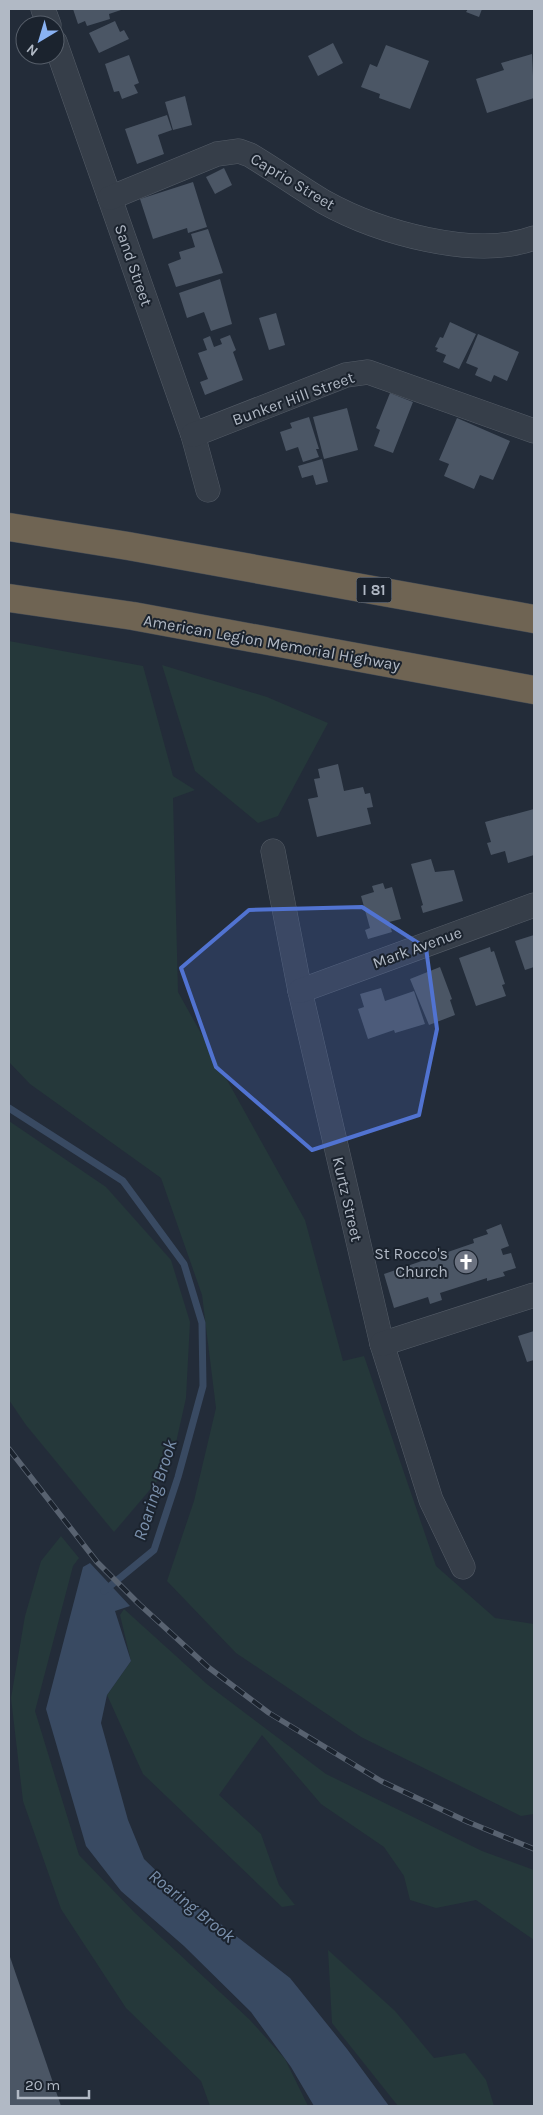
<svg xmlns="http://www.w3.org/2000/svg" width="543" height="2115" font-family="Karla,sans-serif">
	<rect width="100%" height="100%" fill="#232c39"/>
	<g fill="#25383a">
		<polygon points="9,641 143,666 173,776 195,790 173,798 178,992 305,1220 343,1361 364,1356 436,1566 495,1618 534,1624 534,1814 521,1816 361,1737 236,1653 167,1581 194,1501 216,1408 202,1295 161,1178 30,1084 9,1062"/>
		<polygon points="162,665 267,697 328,723 278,816 258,823 195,771"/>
		<polygon points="9,1121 106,1187 171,1260 190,1322 186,1398 171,1465 114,1532 26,1425 9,1400"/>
		<polygon points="61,1536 79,1558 73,1566 35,1711 79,1855 135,1913 250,2020 285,2059 308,2106 210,2106 201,2081 126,2008 61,1909 23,1801 11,1698 25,1616 41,1561"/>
		<polygon points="124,1609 208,1685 326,1774 482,1851 534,1870 534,1940 476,1900 436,1908 410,1900 404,1876 384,1847 321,1804 262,1735 219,1795 261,1834 279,1885 295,1905 282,1907 143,1774 107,1695 131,1661 120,1615"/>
		<polygon points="328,1950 395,2011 434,2058 465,2053 486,2080 494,2106 398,2106 332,2023"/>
	</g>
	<polygon fill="#394a62" points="90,1563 130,1606 115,1611 131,1661 107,1695 101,1723 128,1820 144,1859 172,1886 290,1978 347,2049 389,2106 314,2106 291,2067 251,2012 184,1946 121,1891 86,1846 46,1709 83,1567"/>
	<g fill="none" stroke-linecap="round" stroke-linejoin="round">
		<polyline stroke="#394a62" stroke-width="7" points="9,1108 123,1181 184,1264 202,1323 203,1386 178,1477 154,1550 104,1591"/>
	</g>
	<g fill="#4b5665">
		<polygon points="73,9 124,9 109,14 110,19 87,26 85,21 78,24"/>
		<polygon points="468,9 482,9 479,17 466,12"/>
		<polygon points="115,21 120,32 124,30 129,39 99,53 89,33"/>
		<polygon points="333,43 343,63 318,76 308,56"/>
		<polygon points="386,45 429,61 410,109 379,98 380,94 361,87 370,64 377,67"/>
		<polygon points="532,54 534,98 487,113 476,79 504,70 501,63"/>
		<polygon points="129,55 139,83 134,85 138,93 122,99 119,91 114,92 105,64"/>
		<polygon points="185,96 192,125 173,130 165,102"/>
		<polygon points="167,115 172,130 158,135 164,154 137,164 125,129"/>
		<polygon points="224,168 232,185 215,194 206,177"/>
		<polygon points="193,182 207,227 188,233 187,228 153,239 140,199"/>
		<polygon points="208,229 223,273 176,287 168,264 181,259 179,252 195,247 191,234"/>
		<polygon points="220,279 232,324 211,331 204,312 187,318 179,293"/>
		<polygon points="276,313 285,345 269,350 259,318"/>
		<polygon points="450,322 476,334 459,369 443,362 446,355 436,351 438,348 435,347 440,337 443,338"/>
		<polygon points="478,334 519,352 507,381 494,375 491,382 475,375 478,368 466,363"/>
		<polygon points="230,335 236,350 233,352 243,380 205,395 200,382 208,379 198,353 207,350 203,339 210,336 214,347 222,344 220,339"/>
		<polygon points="390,393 413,402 393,453 374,446 380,430 376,428"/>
		<polygon points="347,408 358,450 324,459 313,417"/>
		<polygon points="309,417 319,449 316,449 319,457 303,462 298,447 286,451 280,432 292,428 290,423"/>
		<polygon points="457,418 510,441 493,480 480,475 474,489 444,476 449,464 439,460"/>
		<polygon points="322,459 328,482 316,485 313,475 302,478 298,466"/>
		<polygon points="338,764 344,791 363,787 365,794 370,793 373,807 367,808 371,824 317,837 308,799 318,797 314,779 320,778 318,769"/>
		<polygon points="534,809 534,855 508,863 505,851 491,855 487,843 491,842 485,822"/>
		<polygon points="431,859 435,872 454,870 463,901 423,913 421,906 423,905 411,864"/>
		<polygon points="383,883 385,889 392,887 401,919 389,922 392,932 368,939 365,930 370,928 361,896 374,892 372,886"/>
		<polygon points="534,935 534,967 525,970 515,941"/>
		<polygon points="490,947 491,952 494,951 505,984 502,985 506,996 476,1006 459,958"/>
		<polygon points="440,967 452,999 450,1000 455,1015 429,1025 410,979"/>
		<polygon points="381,988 385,1001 414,991 425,1024 395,1033 394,1030 368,1039 358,1009 364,1007 360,994"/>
		<polygon points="501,1224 509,1246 501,1249 503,1255 511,1253 516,1268 503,1272 505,1276 487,1281 487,1278 440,1293 442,1300 430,1304 428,1297 394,1308 384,1274 474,1243 473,1239 488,1234 486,1230"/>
		<polygon points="534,1331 534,1360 527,1362 518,1336"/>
		<polygon points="9,1954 61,2106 9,2106"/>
	</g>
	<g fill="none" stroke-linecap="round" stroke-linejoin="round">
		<g stroke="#545c67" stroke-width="25">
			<g id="minor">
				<polyline points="43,9 49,25"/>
				<polyline points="55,42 193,435 208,490"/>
				<path d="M 110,198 L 217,154 L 239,151 L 250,155 C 275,170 299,187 324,202 C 378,232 475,260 534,238"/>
				<polyline points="193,435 346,375 368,372 534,431"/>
				<polyline points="273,851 300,991 382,1344 431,1500 463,1567"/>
				<polyline points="300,991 534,905"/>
				<polyline points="382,1344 534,1295"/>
			</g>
		</g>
		<g stroke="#414954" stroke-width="29">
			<g id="highway">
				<polyline points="9,527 128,546 534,619"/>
				<polyline points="9,598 133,616 534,690"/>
			</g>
		</g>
		<use href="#minor" stroke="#363e49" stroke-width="24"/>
		<use href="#highway" stroke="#6f6453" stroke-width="28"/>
		<g stroke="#586270" stroke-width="5.5">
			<polyline id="rail" points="9,1449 97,1562 139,1604 208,1667 269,1713 381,1781 468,1822 534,1849"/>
		</g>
		<use href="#rail" stroke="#1b232e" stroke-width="4" stroke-dasharray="11" stroke-linecap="butt"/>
	</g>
	<path fill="#5173d1" fill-opacity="0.2" stroke="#5173d1" stroke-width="4" stroke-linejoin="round" d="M 362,907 L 426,948 L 437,1029 L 419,1115 L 312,1150 L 216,1067 L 181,968 L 249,910 Z"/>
	<defs>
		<g id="church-disc" transform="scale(1.25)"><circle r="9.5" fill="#6b7280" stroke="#1b232e"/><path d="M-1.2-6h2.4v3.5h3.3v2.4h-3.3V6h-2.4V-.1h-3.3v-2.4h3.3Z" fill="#fff"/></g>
	</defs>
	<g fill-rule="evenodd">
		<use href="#church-disc" x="466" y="1262"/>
	</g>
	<g text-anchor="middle" stroke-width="4" stroke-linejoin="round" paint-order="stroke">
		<rect fill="#1b232e" stroke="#848c98" stroke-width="1" x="356.5" y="577.5" width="35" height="25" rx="4"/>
		<g font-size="15" font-weight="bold" fill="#b1b9c5">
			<text x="374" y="595">I 81</text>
		</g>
		<g font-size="16" fill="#b1b9c5" stroke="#1b232e">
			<text transform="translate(293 181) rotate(31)" y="6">Caprio Street</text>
			<text transform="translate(134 265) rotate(71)" y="6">Sand Street</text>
			<text transform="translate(293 398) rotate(-20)" y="6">Bunker Hill Street</text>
			<text transform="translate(272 642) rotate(10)" y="6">American Legion Memorial Highway</text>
			<text transform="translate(417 947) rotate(-20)" y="6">Mark Avenue</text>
			<text transform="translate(348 1199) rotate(77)" y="6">Kurtz Street</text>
		</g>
		<g font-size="16" fill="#b1b9c5" stroke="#1b232e" text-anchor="end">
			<text x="448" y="1259">St Rocco's<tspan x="448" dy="18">Church</tspan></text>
		</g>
		<g font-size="18" font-style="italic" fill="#7a90ac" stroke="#1b232e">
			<text transform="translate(155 1490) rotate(-72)" y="6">Roaring Brook</text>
			<text transform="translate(192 1906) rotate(39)" y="6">Roaring Brook</text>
		</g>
	</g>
	<rect width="543" height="2115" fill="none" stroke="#b1b9c5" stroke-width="20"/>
	<g transform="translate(40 40) rotate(218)"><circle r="24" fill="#1b232e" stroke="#575f6a"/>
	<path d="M0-4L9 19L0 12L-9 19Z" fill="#89b2f3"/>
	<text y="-8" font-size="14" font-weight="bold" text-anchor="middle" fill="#b1b9c5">N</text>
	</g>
	<path d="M18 2090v8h71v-8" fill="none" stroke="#b1b9c5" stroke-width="2.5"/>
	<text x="25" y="2090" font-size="15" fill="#b1b9c5" stroke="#1b232e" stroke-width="4" paint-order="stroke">20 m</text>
</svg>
